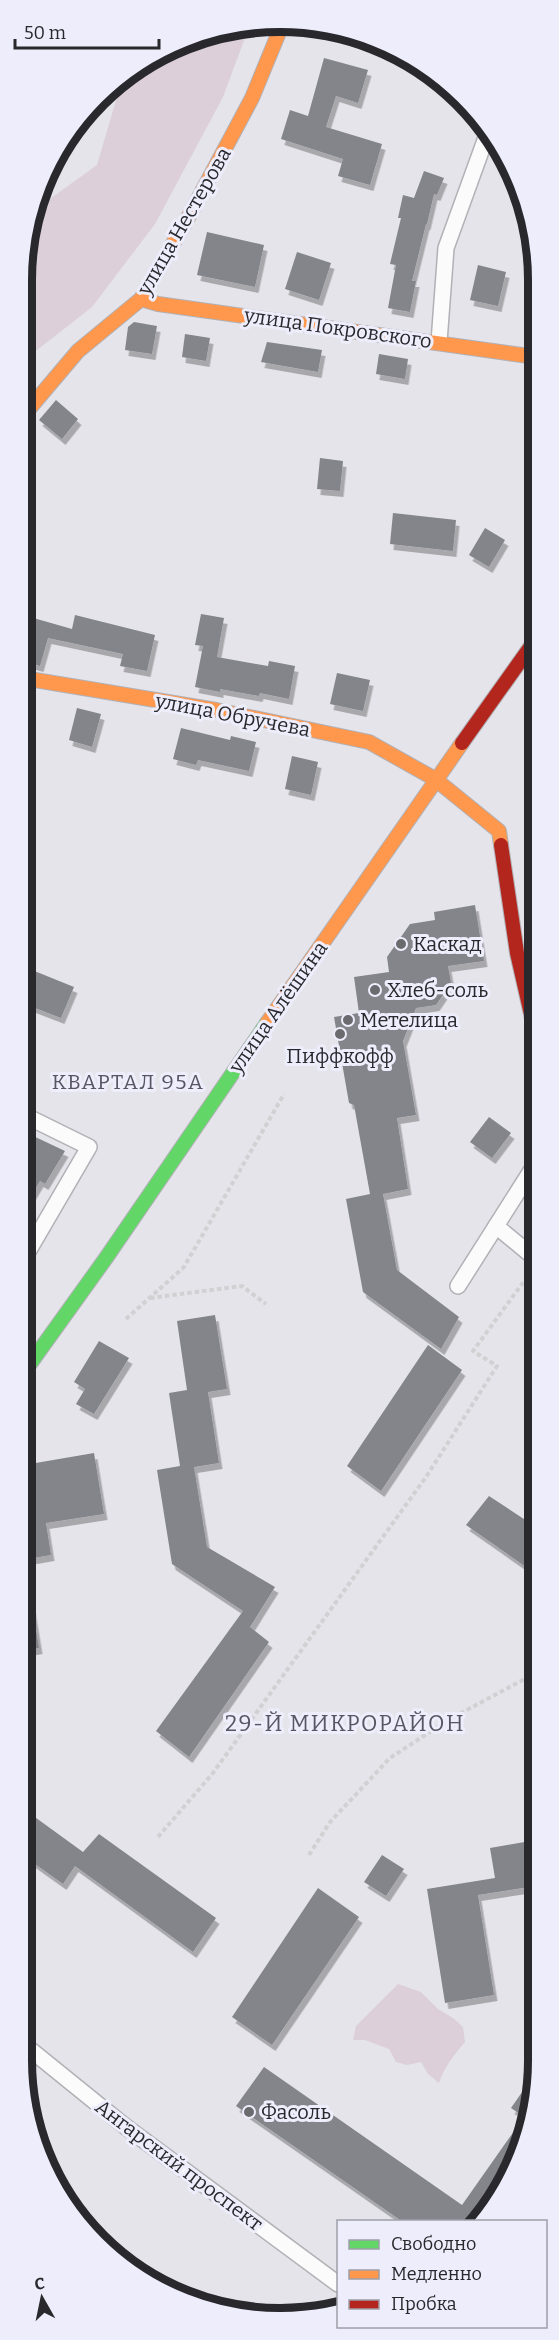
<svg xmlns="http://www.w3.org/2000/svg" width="559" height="2340" font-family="Bitter,serif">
	<defs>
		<filter id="shadow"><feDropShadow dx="3.5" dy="6" stdDeviation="0" flood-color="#0004"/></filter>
	</defs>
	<rect width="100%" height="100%" fill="#e4e4ea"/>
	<g fill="#dccfd9">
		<polygon points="249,27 223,97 155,224 92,307 23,361 23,245 36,209 97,165 124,73 213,30"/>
		<path d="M 398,1984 L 421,1992 L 438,2009 L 453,2018 L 463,2027 L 465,2042 C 454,2055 444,2067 439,2083 L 428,2074 L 421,2062 L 407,2065 L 396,2062 L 389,2049 L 365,2040 L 353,2040 L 356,2026 Z"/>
	</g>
	<g fill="#83858b" filter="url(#shadow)">
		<polygon points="324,58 368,70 358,103 336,96 326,127 382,144 370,185 338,176 343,159 281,139 290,110 308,116"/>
		<polygon points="424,171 444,178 437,195 434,194 427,224 426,224 412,281 416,281 410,312 388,308 396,265 390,264 401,218 398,218 403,195 414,198"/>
		<polygon points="207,232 264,245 255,287 197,275"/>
		<polygon points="297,252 331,263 319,300 285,289"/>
		<polygon points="478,265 506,272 498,306 470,300"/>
		<polygon points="134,322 157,326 152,354 125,350 128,327"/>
		<polygon points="185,334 210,338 206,361 182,357"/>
		<polygon points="267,342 322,350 318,372 261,362"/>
		<polygon points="379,354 408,359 405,379 376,374"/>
		<polygon points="56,400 78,419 62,439 39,420"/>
		<polygon points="320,458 343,461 340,491 317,489"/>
		<polygon points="393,513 456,520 453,551 390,544"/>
		<polygon points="485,528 505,540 489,567 469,555"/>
		<polygon points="201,614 224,618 217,657 268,666 269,661 295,666 289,699 260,693 259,696 220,689 220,692 195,687 203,646 195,645"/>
		<polygon points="23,615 72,629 75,615 155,635 147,671 120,666 123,654 48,638 40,666 23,661"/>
		<polygon points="337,673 370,680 363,711 330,704"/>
		<polygon points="77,708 101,714 92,747 69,740"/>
		<polygon points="181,728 230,740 231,736 256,742 249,771 198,760 196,765 173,759"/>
		<polygon points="292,756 318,762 311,795 285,789"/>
		<polygon points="475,905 484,961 448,966 451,983 436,1005 416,1008 403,1041 416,1115 397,1118 408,1189 383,1194 397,1270 459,1317 441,1349 363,1292 346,1199 370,1194 354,1105 349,1103 334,1017 359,1013 354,977 389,972 387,957 410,924 435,920 434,912"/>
		<polygon points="32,970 74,987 61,1018 22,1003 22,995"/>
		<polygon points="489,1117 511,1133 492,1158 470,1142"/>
		<polygon points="29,1134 65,1151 45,1184 40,1181 22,1212 22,1145"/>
		<polygon points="215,1315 227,1389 208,1392 219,1463 194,1467 207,1547 275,1587 250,1627 269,1642 189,1757 156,1731 243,1611 172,1564 157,1470 180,1466 169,1393 187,1390 177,1321"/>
		<polygon points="99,1341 129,1358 94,1414 76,1404 85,1389 74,1382"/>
		<polygon points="428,1345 462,1370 381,1491 347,1466"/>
		<polygon points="94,1453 104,1514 46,1523 51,1555 22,1560 22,1476 27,1474 24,1465"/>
		<polygon points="489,1496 536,1527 536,1574 466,1525"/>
		<polygon points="30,1594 39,1648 22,1651 22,1595"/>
		<polygon points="21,1807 83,1852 99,1834 216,1918 193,1952 75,1866 63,1884 21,1854"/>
		<polygon points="536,1840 536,1886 478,1895 494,1995 445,2003 427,1889 495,1878 490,1848"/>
		<polygon points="382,1855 404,1869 386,1896 364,1882"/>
		<polygon points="318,1888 359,1917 272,2045 232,2017"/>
		<polygon points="264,2067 462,2205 524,2117 527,2119 504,2189 476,2222 403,2222 236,2106"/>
		<polygon points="536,2072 536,2095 527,2119 511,2108"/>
	</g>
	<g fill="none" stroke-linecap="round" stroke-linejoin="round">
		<g stroke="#b1b1b6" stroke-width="18">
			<g id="street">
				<polyline points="439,342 446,248 488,132"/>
				<polyline points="496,1226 536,1259"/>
				<polyline points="22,1262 89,1147 22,1114"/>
				<polyline points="458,1286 536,1163"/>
				<polyline points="21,2042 126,2127 338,2284"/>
			</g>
		</g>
		<g stroke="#b1b1b6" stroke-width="16">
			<polyline id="fast" points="22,1375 106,1258 267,1023"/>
		</g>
		<g stroke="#b1b1b6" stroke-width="16">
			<g id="slow">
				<polyline points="141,299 158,304 536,357"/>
				<polyline points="23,416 78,351 141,299 189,216 252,98 282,25"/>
				<polyline points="23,676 35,680 216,710 369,742 435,779 499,831 501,845"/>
				<polyline points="267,1023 462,743"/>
			</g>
		</g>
		<g stroke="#b1b1b6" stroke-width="16">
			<g id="jam">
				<polyline points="462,743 536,639"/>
				<polyline points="501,845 517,953 536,1036"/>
			</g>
		</g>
		<g stroke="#d1d0d3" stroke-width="4" stroke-dasharray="4.5 3" stroke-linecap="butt">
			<polyline points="150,1298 242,1286 266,1304"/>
			<polyline points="126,1319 184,1267 284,1094"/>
			<polyline points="158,1837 213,1773 426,1477 497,1366 473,1351 530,1273"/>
			<polyline points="309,1855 330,1822 390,1758 448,1720 536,1673"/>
		</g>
		<use href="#street" stroke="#fbfbfc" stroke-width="15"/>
		<use href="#fast" stroke="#63d668" stroke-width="14"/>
		<use href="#slow" stroke="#ff974d" stroke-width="14"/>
		<use href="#jam" stroke="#b3261e" stroke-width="14"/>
	</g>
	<g fill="#6a6a6f" stroke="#eeedfb" stroke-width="2">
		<circle cx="401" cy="944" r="6"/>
		<circle cx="375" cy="990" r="6"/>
		<circle cx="348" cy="1020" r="6"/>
		<circle cx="340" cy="1034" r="6"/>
		<circle cx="249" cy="2112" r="6"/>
	</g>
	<g text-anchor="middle" stroke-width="6" stroke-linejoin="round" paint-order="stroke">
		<g font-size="20" fill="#28282d" stroke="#eeedfb">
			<text transform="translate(184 221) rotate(-60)" y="7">улица Нестерова</text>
			<text transform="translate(338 328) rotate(8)" y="7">улица Покровского</text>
			<text transform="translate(233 715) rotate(11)" y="7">улица Обручева</text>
			<text transform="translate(278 1007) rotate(-55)" y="7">улица Алёшина</text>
			<text transform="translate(179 2165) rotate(37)" y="7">Ангарский проспект</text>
		</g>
		<g font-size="20" fill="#28282d" stroke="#eeedfb" text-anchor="start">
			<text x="413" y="951">Каскад</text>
			<text x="387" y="997">Хлеб-соль</text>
			<text x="360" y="1027">Метелица</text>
			<text x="340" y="1063" text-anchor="middle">Пиффкофф</text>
			<text x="261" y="2119">Фасоль</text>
		</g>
		<g font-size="21" letter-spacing="1.5" fill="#575662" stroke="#eeedfb">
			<text x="128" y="1089">КВАРТАЛ 95А</text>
		</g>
		<g font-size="22" letter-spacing="1.5" fill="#575662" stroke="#eeedfb">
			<text x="345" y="1731">29-Й МИКРОРАЙОН</text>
		</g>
	</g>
	<path d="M0 0H559V2340H0ZM280 32H280A248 248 0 0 1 528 280V2060A248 248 0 0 1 280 2308H280A248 248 0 0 1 32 2060V280A248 248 0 0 1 280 32Z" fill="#eeedfb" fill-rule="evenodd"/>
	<path fill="none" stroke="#28282d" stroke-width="8" d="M280 32H280A248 248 0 0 1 528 280V2060A248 248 0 0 1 280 2308H280A248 248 0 0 1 32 2060V280A248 248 0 0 1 280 32Z"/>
	<rect x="337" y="2220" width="210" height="108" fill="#eeedfb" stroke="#9f9ea9" stroke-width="1.5"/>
	<rect x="349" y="2240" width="30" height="9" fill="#63d668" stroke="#9f9ea9" stroke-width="1.5"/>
	<text x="391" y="2250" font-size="18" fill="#28282d">Свободно</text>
	<rect x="349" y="2270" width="30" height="9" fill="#ff974d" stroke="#9f9ea9" stroke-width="1.5"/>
	<text x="391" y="2280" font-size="18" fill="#28282d">Медленно</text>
	<rect x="349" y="2300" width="30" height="9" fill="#b3261e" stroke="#9f9ea9" stroke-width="1.5"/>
	<text x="391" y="2310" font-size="18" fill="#28282d">Пробка</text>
	<g transform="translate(42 2298) rotate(351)" stroke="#eeedfb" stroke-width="4.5" paint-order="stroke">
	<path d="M0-4.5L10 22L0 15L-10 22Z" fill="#28282d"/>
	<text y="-9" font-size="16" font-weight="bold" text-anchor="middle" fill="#28282d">С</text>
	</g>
	<path d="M15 39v9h144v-9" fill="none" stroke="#28282d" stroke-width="3"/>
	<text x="24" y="39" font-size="18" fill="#28282d" stroke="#eeedfb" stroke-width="4.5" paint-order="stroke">50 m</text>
</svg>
